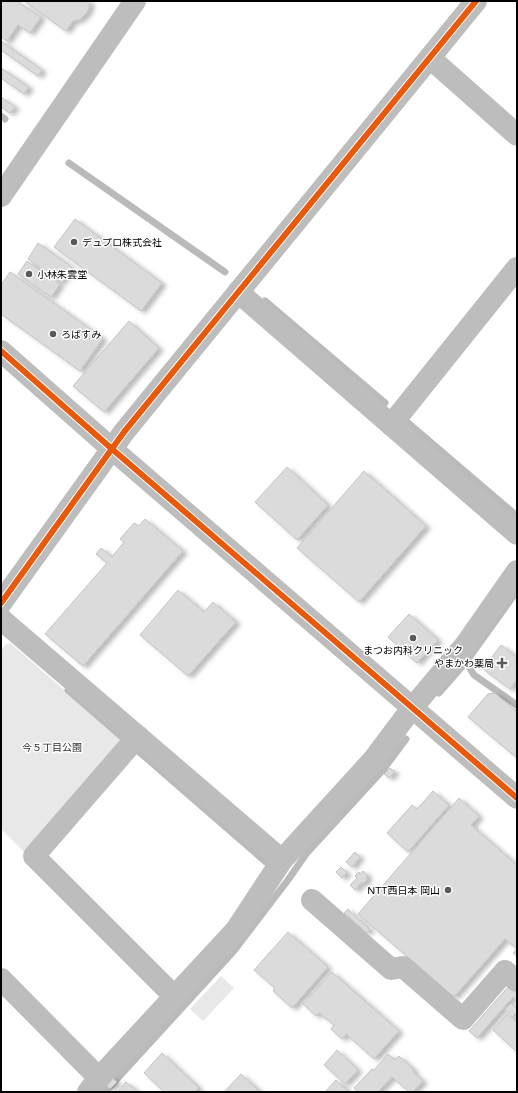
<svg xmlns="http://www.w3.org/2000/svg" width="518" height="1093" font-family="'Varela Round','Noto Sans JP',sans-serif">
	<defs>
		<filter id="shadow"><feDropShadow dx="4.5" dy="2.5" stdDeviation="2" flood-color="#0004"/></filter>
	</defs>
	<rect width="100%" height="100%" fill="#fff"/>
	<g fill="#e8e8e8">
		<polygon points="10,643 121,739 27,855 1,829 1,651 6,644"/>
		<polygon points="221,976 234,988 203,1021 190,1009"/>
	</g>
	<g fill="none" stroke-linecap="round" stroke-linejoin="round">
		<g stroke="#bababa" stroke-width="7">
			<polyline points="1,116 5,119"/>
			<polyline points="69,163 225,272"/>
			<polyline points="265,301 385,403"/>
			<polyline points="408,423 517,516"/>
			<polyline points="466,662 474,675 517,705"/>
			<polyline points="68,690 266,862"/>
			<polyline points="439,693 466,662 517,591"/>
			<polyline points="105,1092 233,952 288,880 306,854 383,770 406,739"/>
		</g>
	</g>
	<g fill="#dbdbdb" stroke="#c3c3c3" filter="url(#shadow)">
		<polygon points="1,1 16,1 41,17 30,33 18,25 7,41 1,37"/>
		<polygon points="24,1 90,1 90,2 88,11 84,16 79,20 73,21 66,31"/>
		<polygon points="1,41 42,70 38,76 1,50"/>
		<polygon points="1,68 29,87 24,94 1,78"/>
		<polygon points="1,97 15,107 10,113 1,107"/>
		<polygon points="75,219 162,283 141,311 54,247"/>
		<polygon points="38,243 72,267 61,282 28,259"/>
		<polygon points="27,261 60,284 51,297 18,274"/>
		<polygon points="10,272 103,338 80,371 1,314 1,285"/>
		<polygon points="129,321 159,348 104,412 73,386"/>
		<polygon points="287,467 328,505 297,540 255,502"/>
		<polygon points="364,471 426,526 359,602 297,548"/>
		<polygon points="145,519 183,551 83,666 45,634 107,563 96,554 101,548 112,557 124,542 120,539 134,523 139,526"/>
		<polygon points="178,590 204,612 213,602 236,622 188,676 140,635"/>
		<polygon points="409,614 438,640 417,663 388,637"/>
		<polygon points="501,645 517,657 517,680 510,689 483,669"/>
		<polygon points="495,693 517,712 517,758 468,717 488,694"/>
		<polygon points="390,768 395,772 389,778 384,774"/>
		<polygon points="433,791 449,805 408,852 387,833 412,805 417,809"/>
		<polygon points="459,798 479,816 471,825 517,865 517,956 513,953 517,949 505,939 454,997 358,914"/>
		<polygon points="355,852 360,857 352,867 346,862"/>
		<polygon points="341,867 347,873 342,878 336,872"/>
		<polygon points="363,871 368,876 366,878 367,880 363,884 362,882 355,890 350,885 357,878 355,876 359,872 360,874"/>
		<polygon points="348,909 370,930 367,933 344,913"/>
		<polygon points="288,932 328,967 292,1008 273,991 275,988 254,970"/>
		<polygon points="332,972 399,1031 374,1059 346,1034 342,1039 331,1029 334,1025 319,1013 316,1016 303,1004"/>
		<polygon points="516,986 517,1000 513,997 477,1038 469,1031 507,988"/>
		<polygon points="511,1003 517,1009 517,1012 512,1017 505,1009"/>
		<polygon points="507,1014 517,1023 517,1052 493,1030"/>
		<polygon points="337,1050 358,1070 345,1084 324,1065"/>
		<polygon points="162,1053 199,1088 195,1092 164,1092 144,1073"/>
		<polygon points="388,1054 395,1060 399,1056 414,1070 413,1072 423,1081 413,1092 409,1092 392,1077 378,1092 358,1092 354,1088 372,1069 374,1070"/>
		<polygon points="241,1074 260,1092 224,1092"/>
		<polygon points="112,1077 117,1082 110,1089 105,1085"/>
		<polygon points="336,1080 349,1092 325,1092"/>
		<polygon points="126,1082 138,1092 117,1092"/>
	</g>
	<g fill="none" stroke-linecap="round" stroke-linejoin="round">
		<g stroke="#bdbdbd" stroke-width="22">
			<polyline points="430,58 517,135"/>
			<polyline points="1,196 135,1"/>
			<polyline points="238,292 517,534"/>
			<polyline points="1,351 112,449 517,798"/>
			<polyline points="391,425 517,268"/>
			<polyline points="1,603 124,432 476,1"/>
			<polyline points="1,619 282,860"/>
			<polyline points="138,736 34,856 175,997"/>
			<polyline points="312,900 391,969 403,967 463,1019 505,971 517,981"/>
			<polyline points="1,979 99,1078"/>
			<polyline points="88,1092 99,1078 236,930 282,860 373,760 412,708 466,644 517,571"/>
		</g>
		<g stroke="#fff" stroke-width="8">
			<g id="cycleway">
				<polyline points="1,351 112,449 517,798"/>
				<polyline points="1,603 124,432 476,1"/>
			</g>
		</g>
		<use href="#cycleway" stroke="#e8590c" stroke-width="6"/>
	</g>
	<g fill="#595959" stroke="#fff" stroke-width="1.5">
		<circle cx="74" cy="242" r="4"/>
		<circle cx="29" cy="274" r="4"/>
		<circle cx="53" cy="334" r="4"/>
		<circle cx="413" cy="638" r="4"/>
		<path d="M500 657h4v4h4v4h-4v4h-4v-4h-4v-4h4z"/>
		<circle cx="448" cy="890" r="4"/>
	</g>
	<g text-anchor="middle" stroke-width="3" stroke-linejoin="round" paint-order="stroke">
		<g font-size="10" fill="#000" stroke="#fff" text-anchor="start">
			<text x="82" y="246">デュプロ株式会社</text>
			<text x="37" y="278">小林朱雲堂</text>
			<text x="61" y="338">ろばすみ</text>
			<text x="413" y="654" text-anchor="middle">まつお内科クリニック</text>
			<text x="494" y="667" text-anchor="end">やまかわ薬局</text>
			<text x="440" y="894" text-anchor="end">NTT西日本 岡山</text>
		</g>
		<g font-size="10" fill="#2c2c2c" stroke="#fff">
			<text x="52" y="751">今５丁目公園</text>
		</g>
	</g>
	<rect width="518" height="1093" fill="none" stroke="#000000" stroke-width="4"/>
</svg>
